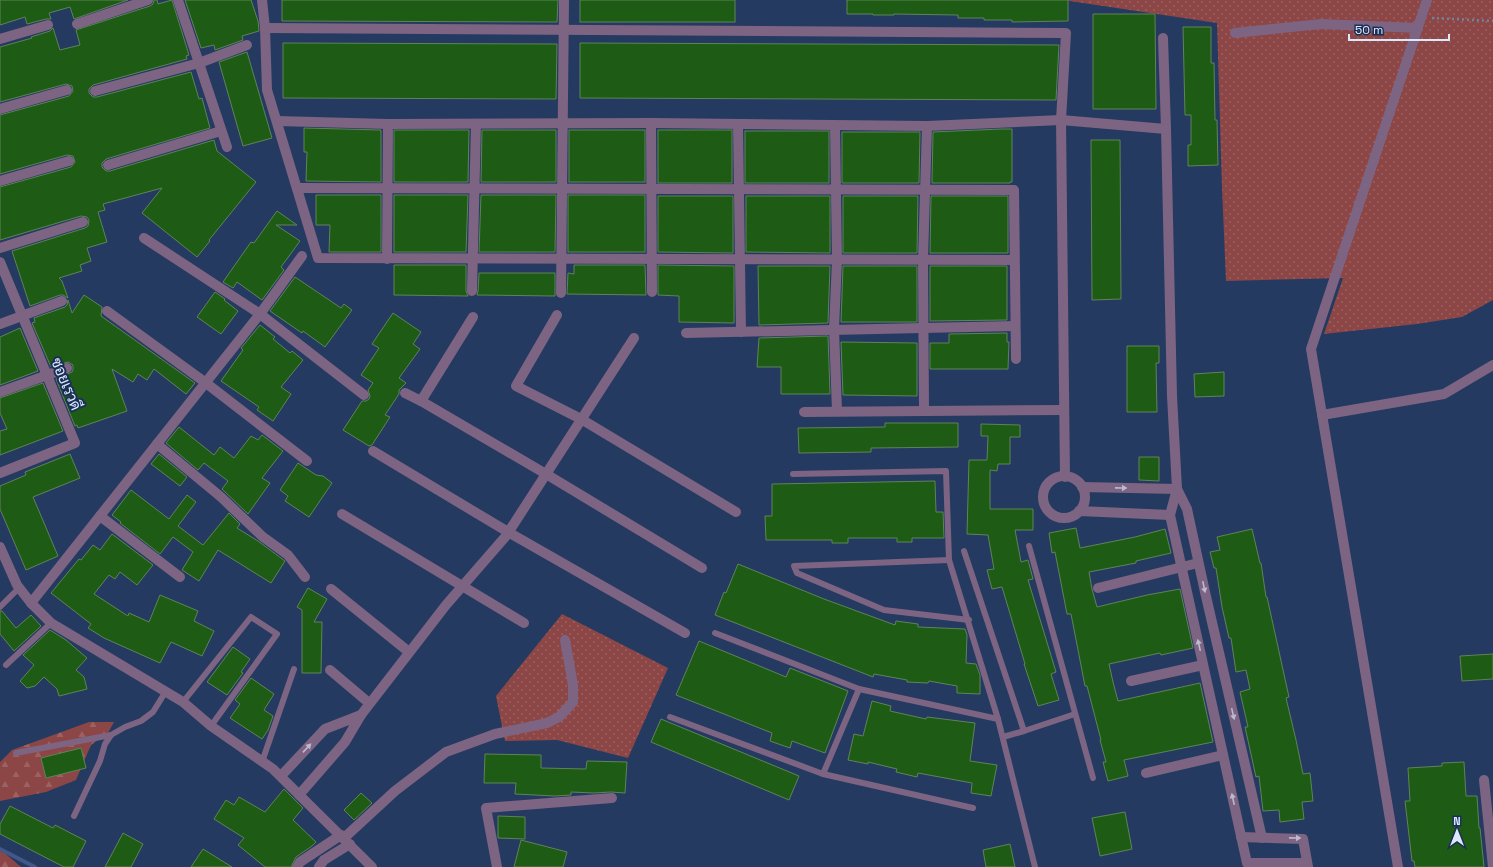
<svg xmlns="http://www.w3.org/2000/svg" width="1493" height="867" font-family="'Space Grotesk',Sarabun,sans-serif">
	<defs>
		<pattern id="forest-firs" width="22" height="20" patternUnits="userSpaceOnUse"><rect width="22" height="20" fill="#8c4646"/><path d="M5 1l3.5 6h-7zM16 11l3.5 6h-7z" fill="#9c6162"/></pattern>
		<pattern id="garden-dots" width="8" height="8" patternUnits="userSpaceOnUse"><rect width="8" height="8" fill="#8c4646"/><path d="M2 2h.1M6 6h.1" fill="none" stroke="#9c6162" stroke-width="1.8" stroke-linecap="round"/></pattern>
	</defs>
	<rect width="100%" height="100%" fill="#243a61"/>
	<g fill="url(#forest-firs)">
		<polygon points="89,722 114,722 108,733 91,745 76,780 46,792 0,801 0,762 12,750"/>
		<polygon points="0,849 21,867 0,867"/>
	</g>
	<g fill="url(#garden-dots)">
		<polygon points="1063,0 1493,0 1493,300 1462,317 1417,324 1324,334 1343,278 1226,281 1222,188 1217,23"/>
		<polygon points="562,614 668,668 628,758 557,740 505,741 496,696"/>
	</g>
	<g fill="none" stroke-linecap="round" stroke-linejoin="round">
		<polyline stroke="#42578a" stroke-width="4" points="0,849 35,867"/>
	</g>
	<g fill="#1e5c15" stroke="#5f8359">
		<polygon points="0,0 128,0 74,19 70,7 49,13 51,19 46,19 27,24 25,17 0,25"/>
		<polygon points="154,0 157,0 158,4 172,0 189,55 186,56 187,59 93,85 89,89 89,93 93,97 97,97 191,72 199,99 202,98 210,128 106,159 102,163 102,167 106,171 110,171 214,140 217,151 256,182 209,240 210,241 197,257 142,213 162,188 103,204 105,210 98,212 107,242 87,248 91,261 80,265 82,271 59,278 62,281 68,298 63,295 60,295 30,306 12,251 85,228 88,226 89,220 87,217 81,216 0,240 0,187 71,167 75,162 73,156 67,155 0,174 0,115 69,96 73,91 72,86 66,84 0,102 0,47 32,38 31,37 50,31 53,28 60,50 80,45 76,30 150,6 153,4"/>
		<polygon points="185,0 251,0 258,21 259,31 242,36 243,40 215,50 214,45 201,48"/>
		<polygon points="282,0 558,0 557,22 282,21"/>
		<rect x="580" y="0" width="155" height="22"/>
		<polygon points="847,0 1068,0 1068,21 1012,22 1012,20 984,20 984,18 958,18 958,15 894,14 894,15 873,15 873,14 847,14"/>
		<polygon points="1093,14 1155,14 1156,109 1093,109"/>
		<polygon points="1183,27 1211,27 1211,63 1214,63 1215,120 1217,120 1218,165 1188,166 1188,145 1191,145 1191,115 1185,115"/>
		<polygon points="283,43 557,44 556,99 283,98"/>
		<polygon points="580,43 1059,45 1056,100 580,98"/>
		<polygon points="247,52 272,138 243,146 219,62"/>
		<polygon points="304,128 381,130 381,182 306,181 307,152 304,152"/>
		<polygon points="1001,129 1012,129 1012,182 1010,182 1010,183 932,183 933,132"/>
		<polygon points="394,130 469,130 468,182 394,182"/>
		<polygon points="482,130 556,130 556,182 481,182"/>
		<rect x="569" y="130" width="76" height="52"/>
		<rect x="658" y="130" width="74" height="53"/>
		<rect x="745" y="131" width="84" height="52"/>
		<polygon points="842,132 920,132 919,183 842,183"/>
		<polygon points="1091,140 1120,140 1121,299 1092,300"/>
		<polygon points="316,195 381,195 381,252 329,252 330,225 316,225"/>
		<polygon points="394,195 468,195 466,252 394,252"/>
		<polygon points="481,195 556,195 555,252 479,252"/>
		<rect x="568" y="195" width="77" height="57"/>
		<polygon points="658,196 733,196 733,253 658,252"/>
		<polygon points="746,196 830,196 830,253 746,252"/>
		<polygon points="843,196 918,196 917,253 843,253"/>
		<polygon points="931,196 1008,196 1008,253 930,253"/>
		<polygon points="277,211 297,225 276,225 300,241 281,267 284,270 262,300 237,282 233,288 223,282 251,242 254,243"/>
		<polygon points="394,265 466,265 466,291 468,296 394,295"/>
		<polygon points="574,265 645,265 646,295 567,294 568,273 574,274"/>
		<polygon points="658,265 734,266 734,323 679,322 679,296 658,295"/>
		<polygon points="758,266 830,266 828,323 759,325"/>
		<polygon points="843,266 917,266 917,322 841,322"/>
		<polygon points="930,266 1007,266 1007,320 930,321"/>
		<polygon points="479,273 555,273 555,296 477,295 478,291"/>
		<polygon points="295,277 341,308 344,304 352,310 325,347 303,331 302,333 270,311"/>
		<polygon points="215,292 225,299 224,300 238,311 221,334 197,317"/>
		<polygon points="84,295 102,307 101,316 195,383 186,394 154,369 147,380 138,374 133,382 112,369 127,411 78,428 77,425 75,426 56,379 72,372 73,370 73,365 68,362 51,367 32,323 35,322 34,318 65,307 67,305 68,300 72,313"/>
		<polygon points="393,313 421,332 413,344 420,349 399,378 406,383 399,390 399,394 385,415 390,417 372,445 369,446 343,430 362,401 366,401 369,399 370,396 368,390 373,383 361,375 379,348 372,344"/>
		<polygon points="260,325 275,337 273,339 290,353 292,351 303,360 281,387 291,394 273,421 257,410 259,407 221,381 243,350 241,348"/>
		<polygon points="20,328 38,371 0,385 0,337"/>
		<polygon points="1007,333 1007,342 1009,342 1008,369 930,369 930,343 949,343 949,334"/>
		<polygon points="828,336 830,394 781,394 781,367 757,367 759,338"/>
		<polygon points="841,342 917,343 917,396 843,395"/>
		<polygon points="1127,346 1159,346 1159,363 1156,363 1157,412 1127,412"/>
		<polygon points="1224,372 1224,396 1195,397 1194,374"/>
		<polygon points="43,383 63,431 0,455 0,431 7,429 0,413 0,398"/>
		<polygon points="885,423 958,423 958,447 871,448 871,452 799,453 798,428 885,427"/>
		<polygon points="981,424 1020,425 1020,437 1010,437 1010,464 998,464 997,471 990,470 990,509 1033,509 1033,530 1015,530 1021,562 1028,560 1033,579 1028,580 1056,672 1051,674 1059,700 1038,706 1024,664 1025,664 1002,587 992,589 987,570 994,569 988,535 967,534 969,460 987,460 988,436 981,436"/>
		<polygon points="179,427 214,455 220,447 234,458 251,436 258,440 262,435 283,451 262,478 270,483 248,514 222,489 228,481 204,463 198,470 166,443"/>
		<polygon points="70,454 80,478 33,497 58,556 26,570 0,509 0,486 26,475 25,472"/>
		<polygon points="159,454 187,477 180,486 151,464"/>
		<polygon points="1139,457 1159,457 1159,481 1139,480"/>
		<polygon points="298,463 316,475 323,476 332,483 309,517 285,501 288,496 280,490"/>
		<polygon points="935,481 936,512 943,512 944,538 912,538 912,542 897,542 897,538 848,538 848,543 832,543 832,540 766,540 765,516 772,516 772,484"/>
		<polygon points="131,490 169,519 187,495 196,502 178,526 203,545 229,513 240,524 237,528 258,541 285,561 271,583 218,550 199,581 182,570 193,552 173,537 160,554 120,523 121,522 112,515"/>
		<polygon points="1076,528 1080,548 1135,537 1165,529 1171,553 1136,561 1136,563 1089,572 1092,589 1097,607 1147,595 1180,589 1193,648 1161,655 1160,653 1109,664 1113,682 1118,701 1200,683 1213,742 1124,760 1128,776 1108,781 1103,762 1106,762 1100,740 1101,740 1087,686 1085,686 1071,614 1067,614 1055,552 1052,553 1049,533"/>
		<polygon points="1252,529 1260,563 1261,563 1266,597 1267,597 1289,697 1286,698 1296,740 1303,774 1310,773 1313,801 1302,802 1304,819 1280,822 1279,810 1263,811 1259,776 1256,777 1245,727 1248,727 1240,692 1250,689 1246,670 1236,672 1231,638 1229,638 1222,607 1216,568 1214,568 1210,552 1220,550 1217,537"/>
		<polygon points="112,534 153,565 137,585 120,572 115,579 109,575 94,594 128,616 129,613 149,622 160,595 198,611 194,621 214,631 202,656 171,642 160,663 104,638 88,628 91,624 51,593 79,559 81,560 93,545 100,550"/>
		<polygon points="738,564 824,599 895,625 896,621 918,624 918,627 965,629 967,635 966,663 976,664 980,675 980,694 957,693 957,686 929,681 928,683 907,682 907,680 874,674 873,677 715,615 724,592 726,593"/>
		<polygon points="308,588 327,599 314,622 322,622 321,673 302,673 302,610 297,607"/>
		<polygon points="0,611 2,611 16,628 31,615 41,626 14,651 0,634"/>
		<polygon points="50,630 66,640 87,658 76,670 84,677 87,689 59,696 57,689 44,677 35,686 27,688 20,681 34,665 23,655"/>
		<polygon points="699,641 786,677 790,668 848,691 825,753 792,741 790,748 770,741 772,733 676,695"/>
		<polygon points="233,647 250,659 241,672 243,673 227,695 207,682"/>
		<polygon points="1493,654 1493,679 1462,681 1460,656"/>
		<polygon points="251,678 274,694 264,710 273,716 268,730 262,739 230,718 240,704 235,700"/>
		<polygon points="872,701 891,706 890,711 926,719 927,717 975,723 970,761 997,765 991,796 971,793 972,783 918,773 917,777 896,772 897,769 868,762 868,764 848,760 854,734 863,736"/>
		<polygon points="661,719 799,776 789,800 651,742"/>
		<polygon points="81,748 86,768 46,778 41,758"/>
		<polygon points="485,754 541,755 541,768 586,769 587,761 627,762 625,793 611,792 594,793 571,792 571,795 555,796 515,794 516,783 484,783"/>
		<polygon points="1464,762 1466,796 1477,796 1479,828 1480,828 1484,867 1415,867 1414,861 1412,861 1405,801 1410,801 1408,768 1442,766 1442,763"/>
		<polygon points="284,789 303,808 293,820 316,842 312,846 296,857 291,867 265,867 238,845 244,838 214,819 226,800 234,805 239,797 265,812"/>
		<polygon points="361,793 372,803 354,820 344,810"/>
		<polygon points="10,806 53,828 55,825 86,841 73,867 64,867 0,834 0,824"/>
		<polygon points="1125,812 1132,849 1100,856 1092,818"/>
		<polygon points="498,816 525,817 525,839 498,838"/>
		<polygon points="123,833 143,844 131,867 105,867"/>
		<polygon points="521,840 567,852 563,867 514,867"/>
		<polygon points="1010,844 1015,867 986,867 983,850"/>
		<polygon points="203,849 232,867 191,867"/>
	</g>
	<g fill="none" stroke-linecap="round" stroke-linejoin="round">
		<polyline stroke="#7183a2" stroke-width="2.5" stroke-dasharray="2 3" stroke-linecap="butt" points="1432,18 1493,21"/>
		<g stroke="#7d6482" stroke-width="6">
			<polyline points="793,474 946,471 949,560 998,719 1035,867"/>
			<polyline points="1029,546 1093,778"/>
			<polyline points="964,551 1024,731 1003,737"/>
			<polyline points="949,560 794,566 797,573 884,610 969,620"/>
			<polyline points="0,607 19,588"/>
			<polyline points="715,633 859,689 998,719"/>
			<polyline points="6,665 51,623"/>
			<polyline points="183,702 251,617 277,634 211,726"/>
			<polyline points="670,717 823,774 859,689"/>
			<polyline points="1024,731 1075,714"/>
			<polyline points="16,753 111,735"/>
			<polyline points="262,762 294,669"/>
			<polyline points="823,774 973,808"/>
			<polyline points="74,816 100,761 105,744 111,735 125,727 141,721 153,712 166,691"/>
		</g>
		<g stroke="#7d6482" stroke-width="10">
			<polyline points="178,0 227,147"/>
			<polyline points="262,0 265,28 267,90 318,258 1014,260"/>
			<polyline points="77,24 148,0"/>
			<polyline points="265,28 1066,33 1061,120 1065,477"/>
			<polyline points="1235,33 1321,24 1418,28"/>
			<polyline points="1163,38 1166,129 1172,396 1177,489 1170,515 1247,863 1307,863"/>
			<polyline points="0,39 48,25"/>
			<polyline points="95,91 199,63 247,45"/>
			<polyline points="0,109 67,90"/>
			<polyline points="277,121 388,124 651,123 927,126 1061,120 1166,129"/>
			<polyline points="651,123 652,292"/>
			<polyline points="738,124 741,332"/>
			<polyline points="835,126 837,260 834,329 837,411"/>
			<polyline points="108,165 221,131"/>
			<polyline points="0,181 69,161"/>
			<polyline points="297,188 1014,190 1016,359"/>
			<polyline points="144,238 260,314 364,395"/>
			<polyline points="0,248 83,222"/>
			<polyline points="387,259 388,124"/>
			<polyline points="0,262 75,443 0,473"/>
			<polyline points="472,291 476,124"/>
			<polyline points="561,293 564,0"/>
			<polyline points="107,311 206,383 307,461"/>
			<polyline points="557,315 516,386 581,419 736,512"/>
			<polyline points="473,317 421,401 546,474 702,568"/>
			<polyline points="0,324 62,301"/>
			<polyline points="686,333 1015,326"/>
			<polyline points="0,392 67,368"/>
			<polyline points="405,393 421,401"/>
			<polyline points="924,411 923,260 927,126"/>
			<polyline points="804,412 1064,410"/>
			<polyline points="1322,415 1444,394 1493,365"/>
			<polyline points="157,444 221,497 263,537 288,555 305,577"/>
			<polyline points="373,451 508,532 685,633"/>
			<circle cx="1064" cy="497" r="21"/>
			<polyline points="1082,487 1177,489 1187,509 1205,592 1262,838"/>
			<polyline points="1079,511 1170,515"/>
			<polyline points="342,514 524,623"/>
			<polyline points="100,516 180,577"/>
			<polyline points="1098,588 1198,563"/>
			<polyline points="331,589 409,652"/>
			<polyline points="31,603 260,314 302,256"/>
			<polyline points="330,670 369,703"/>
			<polyline points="1131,681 1203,665"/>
			<polyline points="361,715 446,605 506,536 634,338"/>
			<polyline points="1146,773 1223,755"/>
			<polyline points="281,776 325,729 361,715 345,742 299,795"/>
			<polyline points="1484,780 1493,867"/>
			<polyline points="1241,837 1303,839 1308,867"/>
			<polyline points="344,838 395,791 446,752 495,734 547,723 559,717 573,702 573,685 565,640"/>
			<polyline points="297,867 300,862 341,835"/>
			<polyline points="319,867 324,860 350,844"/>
			<polyline points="497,867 486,808 612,798"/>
			<polyline points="1398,867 1311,349 1427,0"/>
		</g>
		<polyline stroke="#7d6482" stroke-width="10" points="0,547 17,585 31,603 51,623 183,702 211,726 273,769 372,867"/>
	</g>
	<defs><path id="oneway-solid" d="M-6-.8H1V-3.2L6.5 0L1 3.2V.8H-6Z"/></defs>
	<g fill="#bbbad1">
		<use href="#oneway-solid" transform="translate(1121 488) rotate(1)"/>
		<use href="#oneway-solid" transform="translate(1204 587) rotate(78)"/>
		<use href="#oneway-solid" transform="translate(1199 645) rotate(-103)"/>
		<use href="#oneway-solid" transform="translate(1233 714) rotate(77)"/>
		<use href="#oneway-solid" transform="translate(307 748) rotate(-47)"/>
		<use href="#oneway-solid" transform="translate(1233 799) rotate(-102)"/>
		<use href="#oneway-solid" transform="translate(1295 838) rotate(1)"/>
	</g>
	<g text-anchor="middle" stroke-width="4" stroke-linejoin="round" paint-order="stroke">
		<g font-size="15" fill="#dce8fc" stroke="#1a2f56">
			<text transform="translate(66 384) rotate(67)" y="5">ซอยเรวดี</text>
		</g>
	</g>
	<g transform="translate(1457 831)" stroke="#1a2f56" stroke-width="3" paint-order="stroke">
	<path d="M0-3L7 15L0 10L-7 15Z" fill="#dce8fc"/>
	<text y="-6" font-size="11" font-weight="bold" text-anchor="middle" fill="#dce8fc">N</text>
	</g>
	<path d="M1349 34v6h100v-6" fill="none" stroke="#dce8fc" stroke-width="2"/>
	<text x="1355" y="34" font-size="12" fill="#dce8fc" stroke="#1a2f56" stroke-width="3" paint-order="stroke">50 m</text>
</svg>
